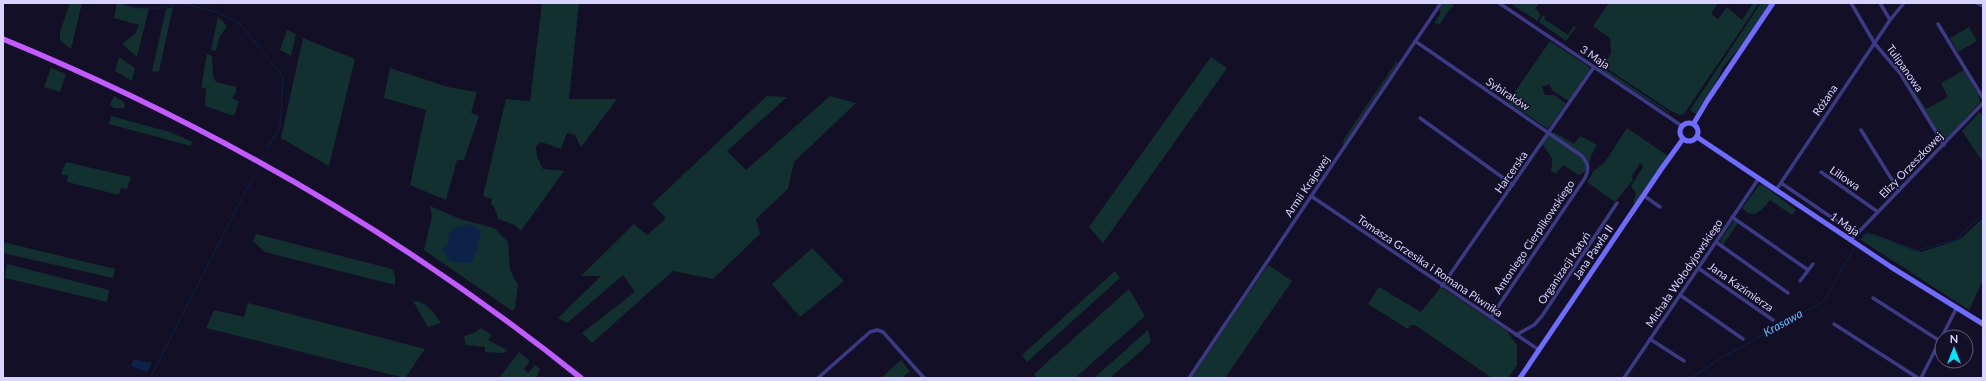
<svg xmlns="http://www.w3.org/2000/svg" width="1986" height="381" font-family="Lato,sans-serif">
	<rect width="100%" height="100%" fill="#130f26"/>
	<g fill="#12302f">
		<polygon points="70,3 82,3 71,49 60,41 60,32"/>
		<polygon points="117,3 135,8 149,8 137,57 122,44 135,34 139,25 114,18"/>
		<polygon points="542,3 579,3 569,99 617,99 581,147 575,135 567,133 561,149 541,142 536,146 537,157 543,169 564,171 521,231 515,225 498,219 495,209 491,203 492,199 483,196 506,99 530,101"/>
		<polygon points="1443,3 1452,3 1454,6 1449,10 1440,24 1434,23 1441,13 1439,10"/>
		<polygon points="1510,3 1539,3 1535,9 1539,12 1540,16 1537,21"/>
		<polygon points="1609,3 1718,3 1711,14 1718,19 1727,7 1742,20 1753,3 1759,3 1684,114 1680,115 1671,111 1603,66 1611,53 1610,38 1593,26"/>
		<polygon points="1761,3 1770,3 1740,47 1723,67 1716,82 1696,114 1690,110"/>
		<polygon points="173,7 159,71 154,72 152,71 166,9"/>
		<polygon points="1542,16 1546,16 1544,19 1568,35 1574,26 1576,27 1566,41 1539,22"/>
		<polygon points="218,17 227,26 219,38 216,51 211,50"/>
		<polygon points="1969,27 1977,41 1958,52 1950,38"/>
		<polygon points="287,30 296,34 291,56 280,50"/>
		<polygon points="303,38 355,59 329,166 281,138"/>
		<polygon points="1550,41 1588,66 1590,69 1569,101 1553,91 1549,84 1542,87 1545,95 1554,95 1566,104 1548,129 1508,102"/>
		<polygon points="207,54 212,56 213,76 216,82 236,87 236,92 232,98 239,102 234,116 205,106 206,89 201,87"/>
		<polygon points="119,57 135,68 132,81 115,71"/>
		<polygon points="1211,57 1227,68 1103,243 1089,227"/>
		<polygon points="1397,61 1398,63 1343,145 1344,139"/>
		<polygon points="1599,65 1669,112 1668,113 1600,69"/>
		<polygon points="51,68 66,74 60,92 44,87"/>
		<polygon points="390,68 448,87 477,92 471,113 479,116 464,160 457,160 446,200 410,185 426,110 384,98"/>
		<polygon points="1964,70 1978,94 1980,102 1947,139 1942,139 1914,94 1914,90 1926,109 1948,97 1941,83"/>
		<polygon points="114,96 124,102 125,108 114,108 110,105"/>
		<polygon points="767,96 787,97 727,151 746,170 830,96 856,103 794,162 788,189 756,219 760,234 713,279 673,271 592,343 582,333 635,292 623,275 567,323 558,318 601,276 581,276 634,224 647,235 666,218 652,204"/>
		<polygon points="1980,112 1983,117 1983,162 1962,131"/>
		<polygon points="111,116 170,132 192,142 191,146 109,124"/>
		<polygon points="1627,128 1668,156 1635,204 1633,203 1636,193 1631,186 1643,167 1640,163 1632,176 1633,180 1615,202 1587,182 1593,172 1605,162"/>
		<polygon points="1550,133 1555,133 1574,144 1580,136 1597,145 1591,156 1588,170 1579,175 1563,165 1556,174 1550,170 1552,168 1552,158 1542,144"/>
		<polygon points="66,162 131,177 127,189 121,188 119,195 67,182 68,176 61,174"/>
		<path d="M 1759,185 L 1763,185 L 1796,210 L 1792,215 L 1770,200 C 1763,209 1754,221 1742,208 Z"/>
		<polygon points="430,206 460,219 494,228 508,242 510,270 518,285 515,308 512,311 424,250 432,216"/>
		<polygon points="1983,218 1983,280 1969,310 1861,240 1867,233 1873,234 1921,252 1955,241 1963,237"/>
		<polygon points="1734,221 1738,223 1723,245 1720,240"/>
		<polygon points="256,234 392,269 395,275 395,285 265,252 253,241"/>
		<polygon points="3,242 115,269 113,278 3,253"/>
		<polygon points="812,248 844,281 800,317 772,284"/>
		<polygon points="7,264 109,290 107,302 5,278"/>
		<polygon points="1268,265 1292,281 1225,378 1191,378"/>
		<polygon points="1115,271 1120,278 1027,362 1022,355"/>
		<polygon points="1379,287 1421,312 1441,287 1507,331 1517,345 1517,365 1508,378 1492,378 1415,325 1411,325 1408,329 1368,304"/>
		<polygon points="1129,289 1145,316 1075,378 1037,378 1034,374"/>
		<path d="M 413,301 C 428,302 433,312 441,323 L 428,327 Z"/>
		<polygon points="248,303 425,349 405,378 206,328 214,310 244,317"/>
		<polygon points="481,328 492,335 488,340 507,350 504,353 485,352 485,347 466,345 464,336 474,333"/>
		<polygon points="1148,330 1151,342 1110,378 1094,378"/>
		<polygon points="519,352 530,361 524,369 528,373 535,365 540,369 536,378 499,378"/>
		<polygon points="901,360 910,371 902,378 881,378"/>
	</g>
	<g fill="#0c2248">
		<polygon points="469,224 481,230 477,248 471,263 450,262 443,249 448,245 449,233 457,227"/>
		<polygon points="134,359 152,363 147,372 131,366"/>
	</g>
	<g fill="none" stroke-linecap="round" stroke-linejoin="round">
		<g stroke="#0c2248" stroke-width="1">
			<polyline points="119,3 135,8 160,8 181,3 216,12 239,23 283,77 280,127 267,149"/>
			<polyline points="262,160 264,155"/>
			<polyline points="256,171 258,167"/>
			<polyline points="1859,240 1866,233 1915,251 1955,240 1983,214"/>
			<polyline points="150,378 253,177"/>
			<polyline points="1691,378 1718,360 1824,301 1854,248"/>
		</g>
		<g stroke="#3d3a85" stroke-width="3.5">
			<polyline points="1499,3 1682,126"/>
			<polyline points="1851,3 1875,44 1900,73 1944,145"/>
			<polyline points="1977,3 1983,6"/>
			<polyline points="1890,20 1904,3"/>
			<polyline points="1938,24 1983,98"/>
			<path d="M 1415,41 L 1582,156 C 1588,164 1590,168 1585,178 L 1491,317"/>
			<polyline points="1420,118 1513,185"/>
			<polyline points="1861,130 1899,191"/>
			<polyline points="1821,172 1878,212"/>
			<polyline points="1781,183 1856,234"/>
			<polyline points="1776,190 1890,20 1880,3"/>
			<polyline points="1643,195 1660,207"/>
			<polyline points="1311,196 1539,350"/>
			<polyline points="1732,217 1808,270"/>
			<polyline points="1851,240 1983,103"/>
			<polyline points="1716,242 1788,293"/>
			<polyline points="1698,268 1773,320"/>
			<polyline points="1800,281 1813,264"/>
			<polyline points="1442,286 1594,67"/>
			<polyline points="1680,295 1743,339"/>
			<polyline points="1873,298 1940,341"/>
			<polyline points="1834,324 1918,378"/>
			<polyline points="1516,335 1534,325 1542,316 1617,203"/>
			<polyline points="1650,339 1684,361"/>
			<polyline points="818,378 870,332 877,330 883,332 924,378"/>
			<polyline points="1189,378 1441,3"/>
			<polyline points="1624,378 1759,178"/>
			<polyline points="1921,378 1956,309"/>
		</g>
		<g stroke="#6f6bff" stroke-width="5">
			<circle cx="1689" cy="132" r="9"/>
			<polyline points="1694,123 1707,101 1773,3"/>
			<polyline points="1697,137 1891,267 1983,324"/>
			<polyline points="1520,378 1662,168 1683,139"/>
		</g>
		<path stroke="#c25bff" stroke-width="5.5" d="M 3,39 C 210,124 406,238 581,378"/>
	</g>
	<g text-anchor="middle" stroke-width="3" stroke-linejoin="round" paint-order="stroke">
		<g font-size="11" fill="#d9d4ff" stroke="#130f26">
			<text transform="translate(1595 57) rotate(34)" y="4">3 Maja</text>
			<text transform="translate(1905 68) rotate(55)" y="4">Tulipanowa</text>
			<text transform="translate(1508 94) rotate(34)" y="4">Sybiraków</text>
			<text transform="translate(1825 100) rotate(-56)" y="4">Różana</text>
			<text transform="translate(1911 165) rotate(-46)" y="4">Elizy Orzeszkowej</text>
			<text transform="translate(1511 172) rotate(-55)" y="4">Harcerska</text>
			<text transform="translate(1845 178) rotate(34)" y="4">Liliowa</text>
			<text transform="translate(1307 186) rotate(-56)" y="4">Armii Krajowej</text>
			<text transform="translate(1845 224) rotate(34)" y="4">1 Maja</text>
			<text transform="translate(1534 237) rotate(-56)" y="4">Antoniego Cierplikowskiego</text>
			<text transform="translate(1593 252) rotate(-56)" y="4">Jana Pawła II</text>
			<text transform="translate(1430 266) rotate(34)" y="4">Tomasza Grzesika i Romana Piwnika</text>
			<text transform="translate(1564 268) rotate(-56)" y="4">Organizacji Katyń</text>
			<text transform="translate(1684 273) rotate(-56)" y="4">Michała Wołodyjowskiego</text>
			<text transform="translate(1741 287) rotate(35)" y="4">Jana Kazimierza</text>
		</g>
		<g font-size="12" font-style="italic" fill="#62b6ff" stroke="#130f26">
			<text transform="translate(1783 323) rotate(-29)" y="4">Krasawa</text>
		</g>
	</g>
	<rect width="1986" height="381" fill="none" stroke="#d9d4ff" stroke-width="8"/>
	<g transform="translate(1954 349)"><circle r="19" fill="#130f26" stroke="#625e7d"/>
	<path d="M0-3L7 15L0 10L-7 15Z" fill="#00e5ff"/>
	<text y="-6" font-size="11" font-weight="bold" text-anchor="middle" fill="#d9d4ff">N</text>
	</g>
</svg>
